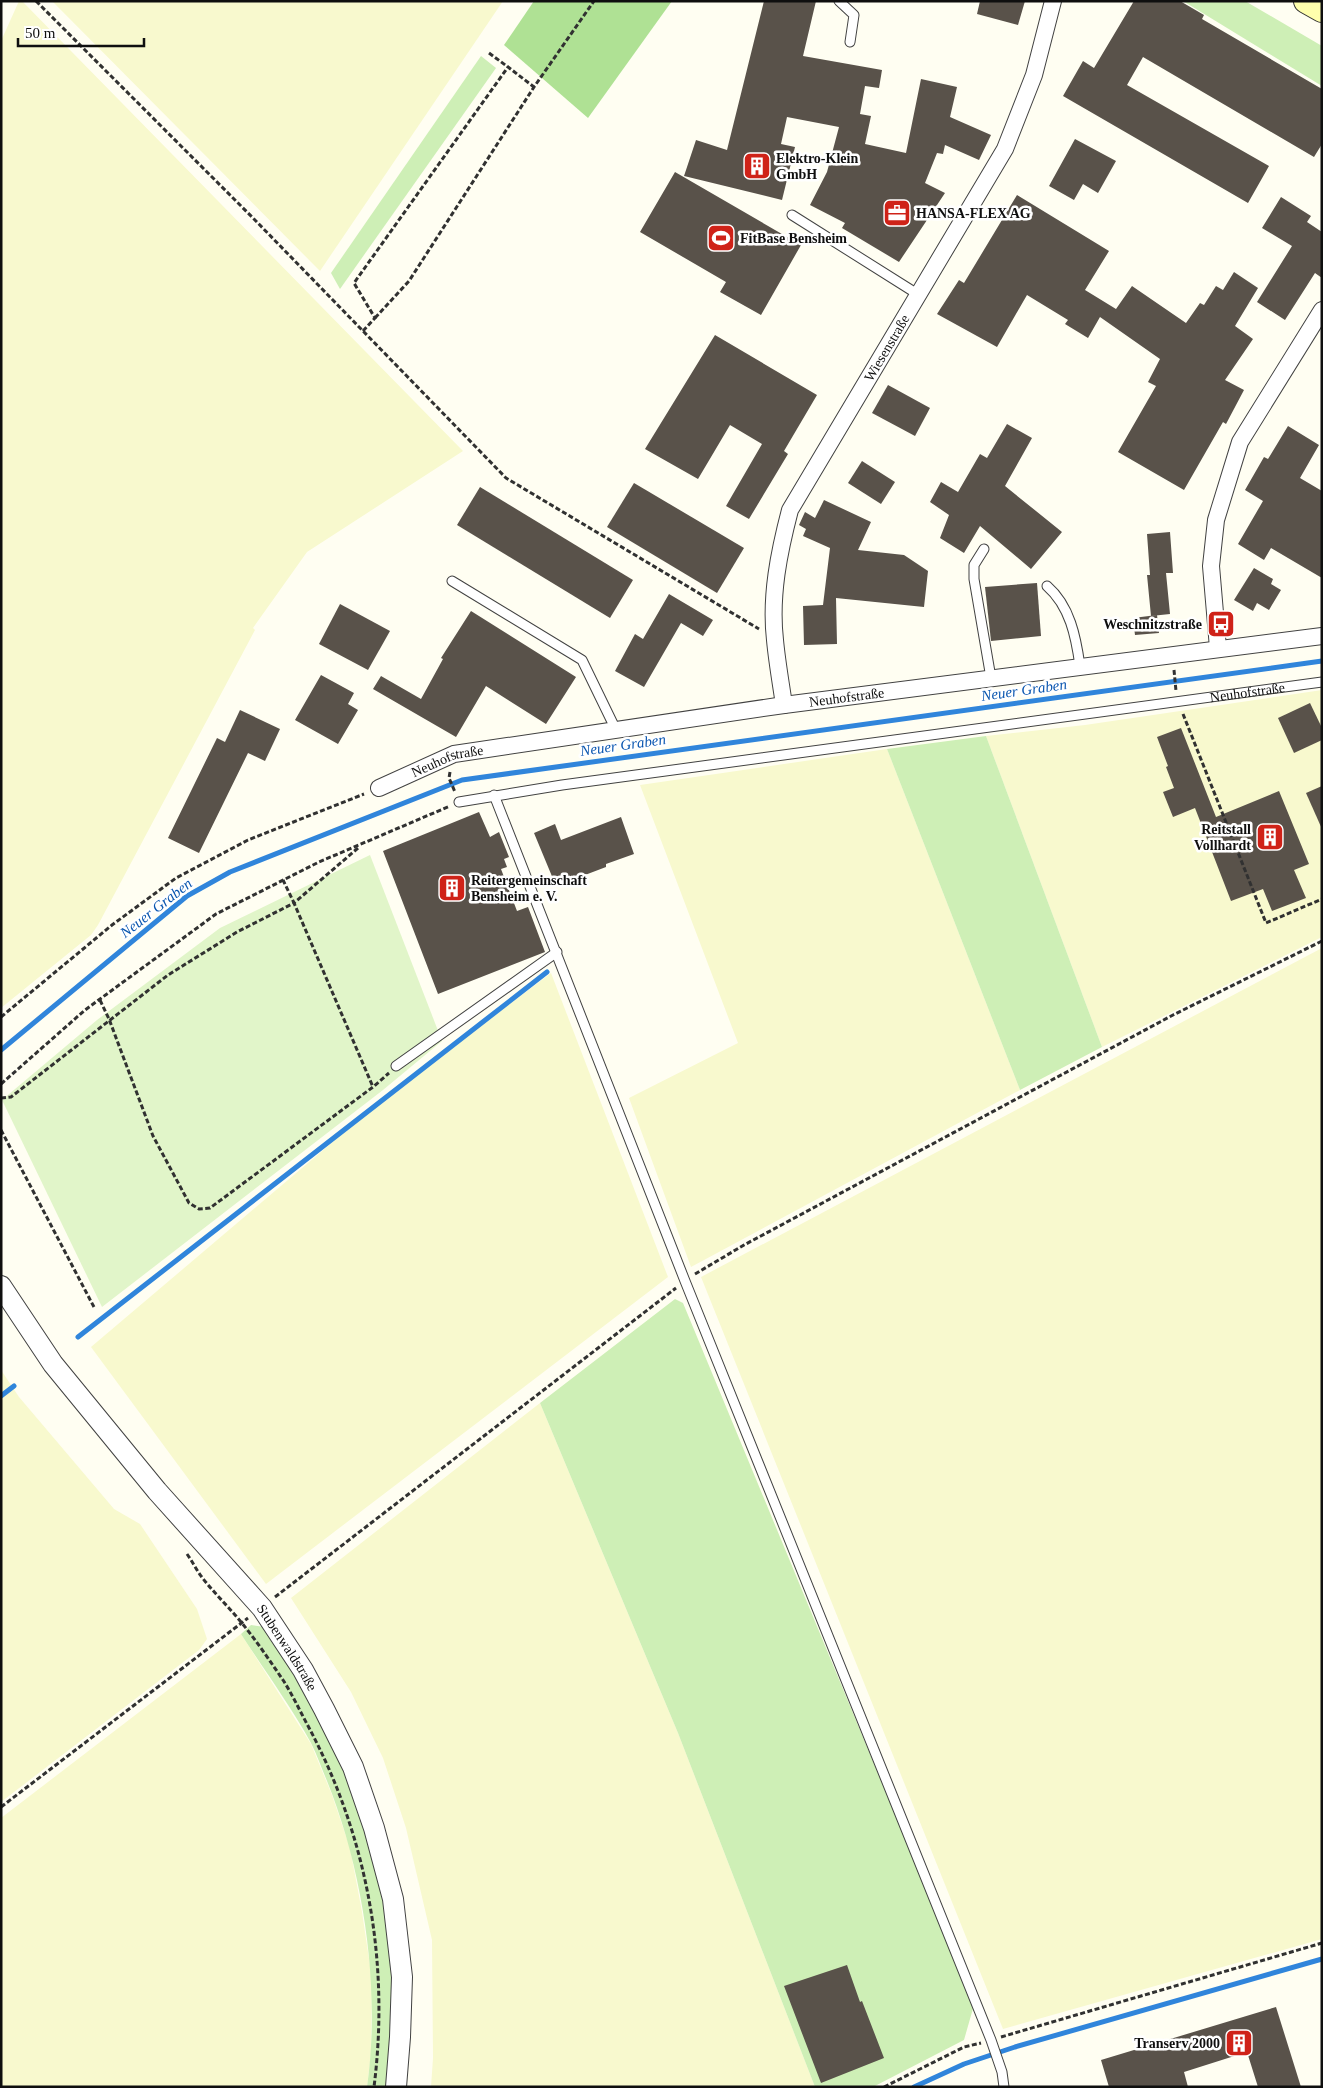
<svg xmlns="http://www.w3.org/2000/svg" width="1323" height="2088" font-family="Georgia,serif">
	<rect width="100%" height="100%" fill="#fffef2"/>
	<g fill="#f8f9ce">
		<polygon points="19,1 22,1 463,451 307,552 253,628 255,630 98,925 91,935 1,1008 1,41"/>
		<polygon points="52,1 503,1 320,271"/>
		<polygon points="1322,690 1322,937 1102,1047 986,736 1085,725"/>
		<polygon points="887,749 1020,1090 691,1267 629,1098 738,1043 640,785"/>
		<polygon points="1322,948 1322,1939 1003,2029 701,1277"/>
		<polygon points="551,973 668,1277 266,1584 91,1347 387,1096"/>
		<polygon points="1,1370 19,1397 114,1509 140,1524 197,1609 207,1639 199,1650 1,1802"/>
		<polygon points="540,1403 678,1733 815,2087 431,2087 433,2058 432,1940 406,1828 383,1758 351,1692 291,1598"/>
		<polygon points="241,1634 311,1744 332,1795 350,1848 362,1912 372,1979 371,2054 367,2087 1,2087 1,1818"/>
	</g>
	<g fill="#ceefb6">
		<polygon points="1183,1 1245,1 1322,46 1322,86"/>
		<polygon points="481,56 496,68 340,289 331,273"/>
		<polygon points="986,736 1102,1047 1020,1090 887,749"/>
		<polygon points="675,1299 683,1303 974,2005 964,2040 873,2087 815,2087 678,1733 540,1403"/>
		<path d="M 251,1625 L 265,1627 L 306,1688 L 347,1772 L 379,1876 L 390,1930 L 393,1993 L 388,2087 L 367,2087 C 381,1989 364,1873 327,1781 C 322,1769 317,1755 311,1743 C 290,1705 264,1670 241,1634 Z"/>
	</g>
	<polygon fill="#afe194" points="534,1 672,1 588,118 504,45"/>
	<polygon fill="#e1f5c9" points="370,855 442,1041 383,1090 102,1307 2,1100 97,1020 220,928"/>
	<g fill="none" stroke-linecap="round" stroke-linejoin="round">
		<g stroke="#3085db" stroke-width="5">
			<polyline points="1,1050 187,896 230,872 462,780 1322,661"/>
			<polyline points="78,1337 547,972"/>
			<polyline points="1,1396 14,1386"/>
			<polyline points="914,2087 964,2064 1015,2047 1322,1959"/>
		</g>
	</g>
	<g fill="#59524a">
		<polygon points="764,1 816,1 803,56 882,70 879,88 865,86 860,114 871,116 865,144 906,153 921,79 957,87 950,117 991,135 979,160 945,145 943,154 937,153 925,183 945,193 899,262 842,228 845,223 810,205 827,172 839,127 787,117 781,144 795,147 782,200 684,176 696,140 727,150"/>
		<polygon points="980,1 1025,1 1018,25 977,14"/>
		<polygon points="1134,1 1180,1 1204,15 1202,19 1322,89 1322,144 1314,157 1143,57 1127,85 1269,166 1248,203 1063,96 1083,61 1094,68"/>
		<polygon points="1075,139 1116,161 1098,193 1083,184 1074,200 1049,186"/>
		<polygon points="675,172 801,245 761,315 720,292 726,282 640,232"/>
		<polygon points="1017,195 1109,251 1085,290 1116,309 1132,286 1186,323 1200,303 1204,305 1216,286 1223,290 1234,272 1258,288 1235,326 1253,339 1225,380 1244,390 1226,424 1223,422 1184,490 1118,452 1156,386 1148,382 1160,359 1100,317 1088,338 1065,324 1068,320 1027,295 997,347 937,314 959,280 964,283"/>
		<polygon points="1281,197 1311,216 1307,222 1322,232 1322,278 1315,273 1285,320 1257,302 1292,246 1262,228"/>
		<polygon points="715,335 817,395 784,451 788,454 749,519 726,506 762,444 730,425 698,479 645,449"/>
		<polygon points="888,385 930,408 915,436 872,413"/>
		<polygon points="1007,424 1032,438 1005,486 1062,532 1031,569 980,526 964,553 940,538 949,515 930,502 941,482 958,492 980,454 987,458"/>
		<polygon points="1288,426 1319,445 1300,478 1322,491 1322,578 1271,548 1264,560 1238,544 1263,501 1245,490 1264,457 1268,459"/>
		<polygon points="862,461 895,482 881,504 848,483"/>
		<polygon points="634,483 744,548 717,593 607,527"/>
		<polygon points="480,487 633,580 610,618 457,525"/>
		<polygon points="824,500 871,522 858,550 904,555 928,571 924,607 836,598 837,644 804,645 803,606 823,605 830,548 803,536 806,529 799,525 805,512 815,518"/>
		<polygon points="1170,532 1173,573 1166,573 1170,614 1151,616 1147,575 1150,575 1147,534"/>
		<polygon points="1254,568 1273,579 1271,584 1281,590 1269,610 1257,603 1253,611 1234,600"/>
		<polygon points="1037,583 1041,636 991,641 985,587"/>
		<polygon points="669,594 713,620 703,636 681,623 644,687 615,671 635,634 643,639"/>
		<polygon points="340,604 390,631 368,670 319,644"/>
		<polygon points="471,611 576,677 546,724 486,686 456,737 373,689 381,676 421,699 443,659 441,658"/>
		<polygon points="1157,615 1159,633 1135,635 1133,618"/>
		<polygon points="321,675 354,693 348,704 358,710 338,744 295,720"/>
		<polygon points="1310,703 1322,728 1322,740 1294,753 1278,718"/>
		<polygon points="240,710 280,729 265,761 248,753 199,853 168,838 217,738 225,742"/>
		<polygon points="1181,728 1216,817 1279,791 1309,864 1294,870 1306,898 1272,911 1263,889 1231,901 1195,808 1173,817 1163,792 1174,788 1166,767 1168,766 1157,737"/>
		<polygon points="1322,786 1322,829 1306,793"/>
		<polygon points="479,812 490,837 499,832 509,857 504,859 507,867 501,869 517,911 528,907 545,952 438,994 383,851"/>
		<polygon points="621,817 634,854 606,864 606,867 556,886 534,833 555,824 561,840"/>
		<polygon points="847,1965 860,2002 862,2001 884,2058 821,2083 784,1986"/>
		<polygon points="1276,2007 1301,2087 1258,2087 1247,2052 1184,2072 1188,2087 1109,2087 1101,2060"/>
	</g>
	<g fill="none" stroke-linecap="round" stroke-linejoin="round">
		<g stroke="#424242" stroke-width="11">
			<g id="service">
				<polyline points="839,1 854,15 850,42"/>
				<polyline points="792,215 919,295"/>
				<polyline points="984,549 974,565 974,579 991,678"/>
				<polyline points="452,581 582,660 616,730"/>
				<path d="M 1047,586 C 1070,606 1076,637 1080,666"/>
				<polyline points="494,795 685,1281 991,2040 1002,2072 1004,2087"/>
				<path id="s1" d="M 459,802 L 562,785 L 1322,682"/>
				<polyline points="396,1066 557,952"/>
			</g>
		</g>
		<g stroke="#424242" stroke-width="18">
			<g id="minor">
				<polyline points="1218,648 1211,566 1216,520 1240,442 1322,310"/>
				<path id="s2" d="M 784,705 C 781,684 777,662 775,640 C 770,596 779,552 790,510 L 1005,149 L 1034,75 L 1053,1"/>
				<path id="s3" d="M 379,788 L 454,754 L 784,705 L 1322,636"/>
			</g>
		</g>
		<g stroke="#424242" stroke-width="22">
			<g id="tertiary">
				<path id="s4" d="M 1,1286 L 53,1364 L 157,1491 L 262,1608 L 303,1670 L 324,1709 L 353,1767 L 374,1828 L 393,1899 L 402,1977 L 400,2037 L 396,2087"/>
			</g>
		</g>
		<g stroke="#313131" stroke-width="26">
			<polyline id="secondary" points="1306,1 1322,10"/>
		</g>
		<g stroke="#313131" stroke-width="3" stroke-dasharray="5 2.5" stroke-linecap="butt">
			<polyline points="36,1 253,218 506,478 759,629"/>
			<polyline points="489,53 508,67"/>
			<polyline points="375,318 409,281 534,87 594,1"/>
			<polyline points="363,331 375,318 354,283 508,67 534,87"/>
			<polyline points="1174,670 1176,691"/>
			<polyline points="1183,714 1266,923 1322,899"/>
			<polyline points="450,772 449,778 455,792"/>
			<polyline points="358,848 294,903 373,1087"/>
			<polyline points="100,1000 109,1019 153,1136 189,1203 199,1209 210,1208 373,1087 389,1073"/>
			<polyline points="1,1017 112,925 176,878 248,840 364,794"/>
			<polyline points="1,1084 85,1010 216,914 319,862 450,806"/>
			<polyline points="1,1098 11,1097 168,975 237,932 294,903 283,880"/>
			<polyline points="1,1130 95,1309"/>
			<polyline points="695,1274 744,1245 1173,1015 1322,941"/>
			<path d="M 187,1554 C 192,1561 196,1569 201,1576 C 213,1592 228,1606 241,1622 C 256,1640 270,1661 283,1680 C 292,1694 299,1709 307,1724 C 367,1835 390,1961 374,2087"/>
			<polyline points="275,1597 676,1288"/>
			<polyline points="1,1807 248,1618"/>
			<polyline points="1001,2037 1322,1943"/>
			<polyline points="884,2087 964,2047 981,2043"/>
		</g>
		<use href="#service" stroke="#fff" stroke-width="9"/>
		<use href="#minor" stroke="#fff" stroke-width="16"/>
		<use href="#tertiary" stroke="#fff" stroke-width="20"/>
		<use href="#secondary" stroke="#ffffad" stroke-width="24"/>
	</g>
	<defs>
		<g id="building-square" transform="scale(1.4375)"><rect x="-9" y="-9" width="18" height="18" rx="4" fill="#cf2218" stroke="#fff"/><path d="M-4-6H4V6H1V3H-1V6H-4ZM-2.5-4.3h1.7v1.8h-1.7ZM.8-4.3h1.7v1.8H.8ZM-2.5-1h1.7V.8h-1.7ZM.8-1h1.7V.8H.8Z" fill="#fff"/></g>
		<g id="office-square" transform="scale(1.4375)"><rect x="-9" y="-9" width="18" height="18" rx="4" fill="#cf2218" stroke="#fff"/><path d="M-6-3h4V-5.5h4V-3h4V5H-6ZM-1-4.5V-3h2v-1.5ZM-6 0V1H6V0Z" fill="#fff"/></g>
		<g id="stadium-square" transform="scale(1.4375)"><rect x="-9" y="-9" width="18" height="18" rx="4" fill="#cf2218" stroke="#fff"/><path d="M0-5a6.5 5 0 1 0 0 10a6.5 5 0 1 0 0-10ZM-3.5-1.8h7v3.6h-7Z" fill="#fff"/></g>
		<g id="bus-square" transform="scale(1.4375)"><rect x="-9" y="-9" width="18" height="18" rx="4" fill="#cf2218" stroke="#fff"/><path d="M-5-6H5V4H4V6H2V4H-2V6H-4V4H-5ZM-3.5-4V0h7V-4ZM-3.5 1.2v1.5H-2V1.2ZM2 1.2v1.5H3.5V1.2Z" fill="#fff"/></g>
	</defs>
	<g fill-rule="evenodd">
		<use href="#building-square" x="757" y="166"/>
		<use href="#office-square" x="897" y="213"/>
		<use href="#stadium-square" x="721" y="238"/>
		<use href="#bus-square" x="1221" y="624"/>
		<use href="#building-square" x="1270" y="837"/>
		<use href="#building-square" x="452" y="888"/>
		<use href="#building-square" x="1239" y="2043"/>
	</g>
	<g text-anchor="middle" stroke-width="5" stroke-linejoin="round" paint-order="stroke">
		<g font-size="14" font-weight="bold" fill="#0f0f0f" stroke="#fff" text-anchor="start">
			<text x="776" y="163">Elektro-Klein<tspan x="776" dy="16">GmbH</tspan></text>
			<text x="916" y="218">HANSA-FLEX AG</text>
			<text x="740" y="243">FitBase Bensheim</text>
			<text x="1202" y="629" text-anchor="end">Weschnitzstraße</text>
			<text x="1251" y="834" text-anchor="end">Reitstall<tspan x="1251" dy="16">Vollhardt</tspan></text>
			<text x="471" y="885">Reitergemeinschaft<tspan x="471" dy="16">Bensheim e. V.</tspan></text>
			<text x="1220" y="2048" text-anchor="end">Transerv 2000</text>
		</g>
		<g font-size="14" fill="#0f0f0f" stroke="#fff">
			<text dy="5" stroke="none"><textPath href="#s2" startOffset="386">Wiesenstraße</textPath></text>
			<text dy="5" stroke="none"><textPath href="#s1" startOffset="796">Neuhofstraße</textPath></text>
			<text dy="5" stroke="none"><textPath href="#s3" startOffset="479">Neuhofstraße</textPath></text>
			<text dy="5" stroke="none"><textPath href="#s3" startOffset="74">Neuhofstraße</textPath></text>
			<text dy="5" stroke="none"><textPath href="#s4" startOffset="462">Stubenwaldstraße</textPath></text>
		</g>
		<g font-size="15" font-style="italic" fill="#0a56b0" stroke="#fff">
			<text transform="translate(1024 690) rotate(-8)" y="5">Neuer Graben</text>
			<text transform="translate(623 745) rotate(-8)" y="5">Neuer Graben</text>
			<text transform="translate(156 908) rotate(-38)" y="5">Neuer Graben</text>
		</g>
	</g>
	<rect width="1323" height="2088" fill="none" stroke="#0f0f0f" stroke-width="5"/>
	<path d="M18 38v8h126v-8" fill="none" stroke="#0f0f0f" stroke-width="2.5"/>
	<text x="25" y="38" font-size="15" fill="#0f0f0f" stroke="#ffffff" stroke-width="4" paint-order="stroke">50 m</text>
</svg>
